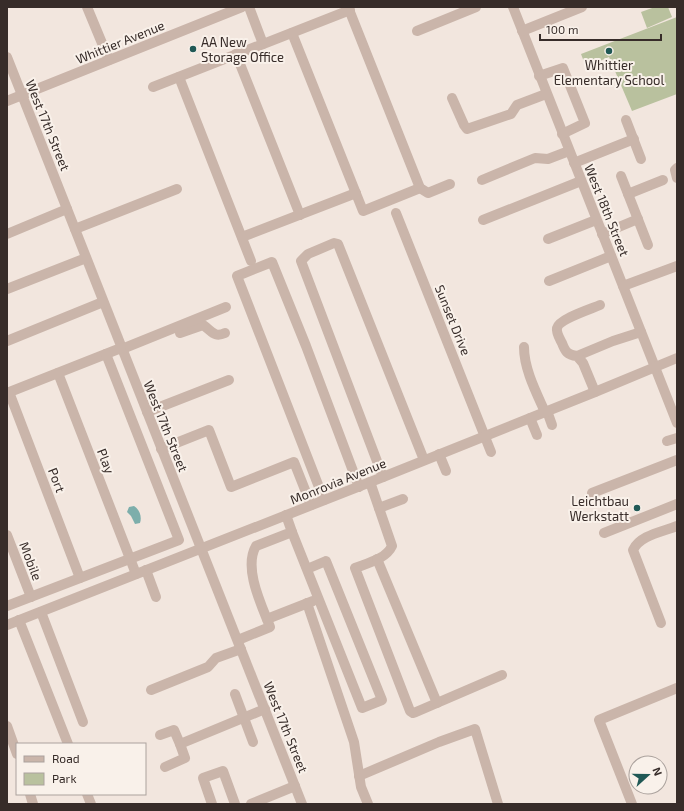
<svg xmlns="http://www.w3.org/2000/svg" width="684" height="811" font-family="'Exo 2',sans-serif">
	<rect width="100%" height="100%" fill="#f2e6de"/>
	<g fill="#b9c19e">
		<polygon points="655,7 668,7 672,17 647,28 641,12"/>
		<polygon points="677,17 677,94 632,111 609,57 586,67 581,54"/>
	</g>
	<path fill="#7daeab" d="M 134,506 C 140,510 142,517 140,523 L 135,524 L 131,516 L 127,512 L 129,507 Z"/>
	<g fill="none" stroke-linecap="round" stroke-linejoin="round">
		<g stroke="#cab5aa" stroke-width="10">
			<polyline points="87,7 109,60"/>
			<polyline points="249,7 263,44"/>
			<polyline points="348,7 420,188 428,193 450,184"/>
			<polyline points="513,7 677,423"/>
			<polyline points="417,31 476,7"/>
			<polyline points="522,31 582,7"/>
			<polyline points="292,33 363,211 420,188"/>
			<polyline points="236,54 300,215"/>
			<polyline points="7,57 302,804"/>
			<polyline points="539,76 563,68 585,123 562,134"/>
			<polyline points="179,77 251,261"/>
			<polyline points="153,87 350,10"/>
			<polyline points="452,98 464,125 467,129 511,114 517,105 546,94"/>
			<polyline points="7,101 242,7"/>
			<polyline points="626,120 641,159"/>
			<polyline points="574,163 634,139"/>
			<polyline points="677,168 675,170 677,178"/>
			<polyline points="621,176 648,245"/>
			<polyline points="482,180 535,158 548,159 569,151"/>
			<polyline points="628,194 663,180"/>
			<polyline points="396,213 491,452"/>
			<polyline points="483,220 581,181"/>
			<polyline points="75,229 177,189"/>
			<polyline points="7,234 67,209"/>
			<polyline points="602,234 638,219"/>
			<polyline points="242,237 356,193"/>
			<polyline points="548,239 596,220"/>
			<polyline points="549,281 611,256"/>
			<polyline points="623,286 677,266"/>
			<polyline points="7,289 86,258"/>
			<path d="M 180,333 L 203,325 C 212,331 214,338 225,333"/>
			<polyline points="7,341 103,302"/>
			<path d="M 524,347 C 524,369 536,392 545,412"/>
			<polyline points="122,349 226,307"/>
			<polyline points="577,356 613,341 641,332"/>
			<polyline points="58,373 136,574"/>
			<polyline points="9,392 80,578"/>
			<path d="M 595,392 L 583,363 L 577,356 C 567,355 565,351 562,343 C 560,339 556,333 557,328 C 559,319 591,309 600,305"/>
			<polyline points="7,393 121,348"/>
			<polyline points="547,411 552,425"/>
			<polyline points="147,412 229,380"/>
			<polyline points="530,418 537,435"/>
			<polyline points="667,441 677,438"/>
			<polyline points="161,449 209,430 231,487 294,462 311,505"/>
			<polyline points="439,454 446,471"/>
			<polyline points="383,477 301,261 308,254 334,243 338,244 424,460"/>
			<path d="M 370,482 L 392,546 C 386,559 368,563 355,568 L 410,711 L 413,713 L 416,712 L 502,675"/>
			<polyline points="592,493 677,460"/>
			<polyline points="324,500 237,276 272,262 306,346 359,487"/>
			<polyline points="379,508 403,499"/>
			<polyline points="292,532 362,708 382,700 326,561 307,569"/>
			<polyline points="604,533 677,504"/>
			<polyline points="7,535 31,597"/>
			<polyline points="377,559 437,703"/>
			<polyline points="146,570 156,597"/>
			<polyline points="307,603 354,742 361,787 368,804"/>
			<polyline points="7,606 179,540 106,354"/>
			<polyline points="41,612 83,722"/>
			<polyline points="267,619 313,601"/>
			<polyline points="19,620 68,744"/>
			<path d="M 661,623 L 633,550 C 640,535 662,532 677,526"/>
			<polyline points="7,625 383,477 595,392 677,358"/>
			<path d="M 238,640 L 270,627 C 262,606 243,568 256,546 L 292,532 L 286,515"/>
			<polyline points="151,690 208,667 216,658 241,649"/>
			<polyline points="235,694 253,742"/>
			<polyline points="7,726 17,754"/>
			<polyline points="160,735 174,730 180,744"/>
			<polyline points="165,767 185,758 180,744 265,709"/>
			<polyline points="359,776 439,742 475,729 498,804"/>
			<polyline points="30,794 33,804"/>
			<polyline points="87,794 91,804"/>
			<polyline points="212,804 203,778 223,771 235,804"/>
			<polyline points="251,804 295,786"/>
			<polyline points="632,804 599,720 677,688"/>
		</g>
	</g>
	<g fill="#205855" stroke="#f9f1ea" stroke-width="1.5">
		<circle cx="193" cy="49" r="4"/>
		<circle cx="609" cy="51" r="4"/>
		<circle cx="637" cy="508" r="4"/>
	</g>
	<g text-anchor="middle" stroke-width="4" stroke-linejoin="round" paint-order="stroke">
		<g font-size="13" fill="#372c29" stroke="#f9f1ea">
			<text transform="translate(120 42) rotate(-22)" y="5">Whittier Avenue</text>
			<text transform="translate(48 125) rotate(68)" y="5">West 17th Street</text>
			<text transform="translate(607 210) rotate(68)" y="5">West 18th Street</text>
			<text transform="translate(453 320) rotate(68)" y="5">Sunset Drive</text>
			<text transform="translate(166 426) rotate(68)" y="5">West 17th Street</text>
			<text transform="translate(106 461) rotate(69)" y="5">Play</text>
			<text transform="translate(57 480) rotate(69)" y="5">Port</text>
			<text transform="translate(338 481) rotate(-22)" y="5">Monrovia Avenue</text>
			<text transform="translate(31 561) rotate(69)" y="5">Mobile</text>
			<text transform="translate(286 727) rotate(68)" y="5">West 17th Street</text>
		</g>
		<g font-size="13" fill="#372c29" stroke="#f9f1ea" text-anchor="start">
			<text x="201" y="47">AA New<tspan x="201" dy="15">Storage Office</tspan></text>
			<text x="609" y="70" text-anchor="middle">Whittier<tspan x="609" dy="15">Elementary School</tspan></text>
			<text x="629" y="506" text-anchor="end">Leichtbau<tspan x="629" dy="15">Werkstatt</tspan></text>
		</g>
	</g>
	<rect width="684" height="811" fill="none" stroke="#372c29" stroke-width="16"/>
	<rect x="16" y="743" width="130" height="52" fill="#f9f1ea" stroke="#aba29d"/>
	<rect x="24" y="756" width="20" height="6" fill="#cab5aa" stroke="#aba29d"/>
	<text x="52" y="763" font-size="12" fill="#372c29">Road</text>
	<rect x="24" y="773" width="20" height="12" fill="#b9c19e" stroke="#aba29d"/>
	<text x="52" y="783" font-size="12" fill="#372c29">Park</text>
	<g transform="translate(648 775) rotate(69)"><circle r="19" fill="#f9f1ea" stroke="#aba29d"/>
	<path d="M0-3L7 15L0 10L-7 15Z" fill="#205855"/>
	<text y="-6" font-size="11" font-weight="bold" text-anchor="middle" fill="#372c29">N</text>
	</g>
	<path d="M540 34v6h121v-6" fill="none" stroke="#372c29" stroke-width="2"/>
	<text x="546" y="34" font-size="12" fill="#372c29" stroke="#f9f1ea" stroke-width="3" paint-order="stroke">100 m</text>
</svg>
